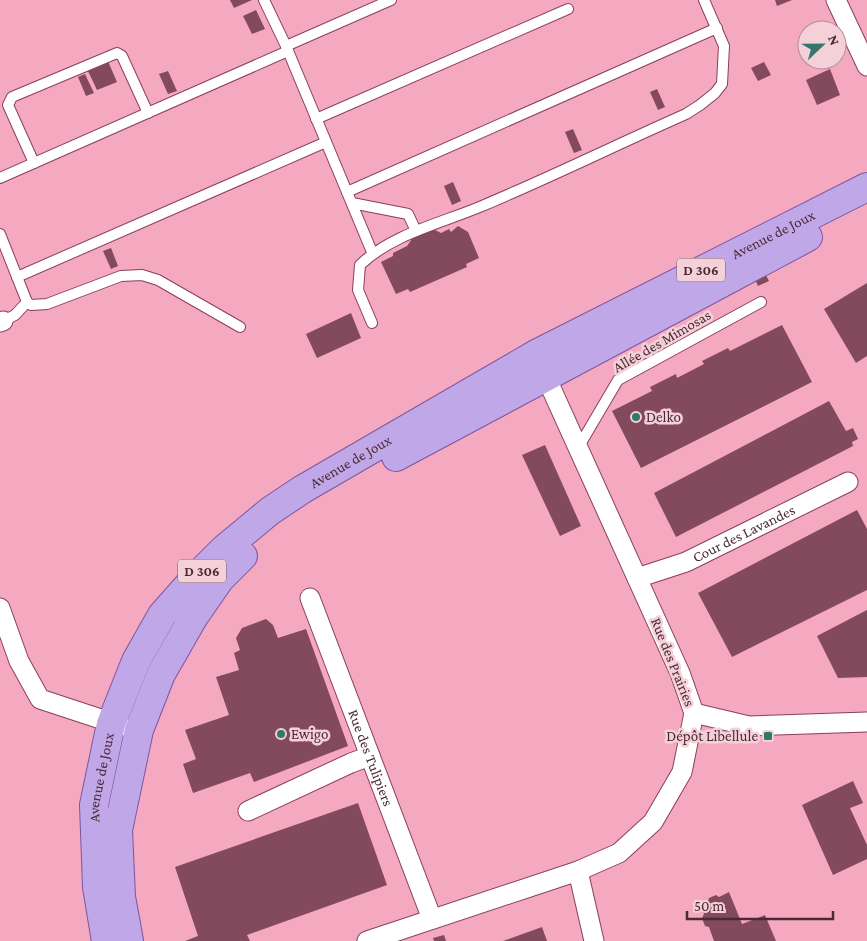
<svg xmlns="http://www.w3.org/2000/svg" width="867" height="941" font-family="'Crimson Pro',serif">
	<rect width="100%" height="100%" fill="#fdb7cb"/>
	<path fill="#f5a9c0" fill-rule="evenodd" d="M 0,0 L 867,0 L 867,941 L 0,941 ZM 807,30 L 837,30 L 837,60 L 807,60 Z"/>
	<g fill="#83495c">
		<polygon points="230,0 252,0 234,8"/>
		<polygon points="775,0 792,0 777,6"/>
		<polygon points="256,10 265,29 252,34 243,16"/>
		<polygon points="107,59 117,82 97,90 87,69"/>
		<polygon points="764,62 771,75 758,81 751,68"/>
		<polygon points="830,69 840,95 817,105 806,80"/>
		<polygon points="168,71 177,91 168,94 159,74"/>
		<polygon points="85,74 94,93 86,96 78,77"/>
		<polygon points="657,89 665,107 658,110 650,92"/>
		<polygon points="573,129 582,150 574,153 565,132"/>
		<polygon points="453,182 461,201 452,205 444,186"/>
		<polygon points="458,226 468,232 479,258 466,264 467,267 410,292 408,289 396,294 381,262 393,256 393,253 407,246 412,239 423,233 435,230 441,233 449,229 451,232"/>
		<polygon points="111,248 118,266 111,269 103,251"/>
		<polygon points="763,270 769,281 758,286 753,275"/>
		<polygon points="867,283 867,356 856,363 824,309"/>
		<polygon points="351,313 361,338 317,358 306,334"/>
		<polygon points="782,325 812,382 641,468 612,411 652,391 650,387 676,374 677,378 704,364 702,361 728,348 730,351"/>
		<polygon points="829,401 846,431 853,428 858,439 852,442 853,446 676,537 654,493"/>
		<polygon points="545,445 581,526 560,536 522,455"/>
		<polygon points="857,510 867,529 867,590 732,657 698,593"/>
		<polygon points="867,610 867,677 838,678 817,636"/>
		<polygon points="266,619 273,625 278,638 306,629 348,746 254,782 250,773 193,793 183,764 196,759 185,730 229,715 216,677 239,670 234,653 240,650 236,638 242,628"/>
		<polygon points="853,781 863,803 850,808 867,845 867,859 833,875 802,805"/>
		<polygon points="358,803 387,885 247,935 250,941 185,941 198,936 175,867"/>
		<polygon points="729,892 742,924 765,915 776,941 714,941 709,927 705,926 702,918 704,914 701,907 707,904 709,898 716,895 719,897"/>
		<polygon points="542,927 547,941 503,941"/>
		<polygon points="444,935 446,941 434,941 433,938"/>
	</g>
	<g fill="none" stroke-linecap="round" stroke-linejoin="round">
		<g stroke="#8a3f59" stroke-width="12">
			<g id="lane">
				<polyline points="264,0 286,46 372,252"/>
				<polyline points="286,46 391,0"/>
				<polyline points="316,119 568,9"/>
				<polyline points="34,163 8,105 12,97 117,53 122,56 148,113"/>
				<polyline points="0,178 288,51"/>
				<polyline points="347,192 717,28"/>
				<polyline points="352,203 408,214 416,231"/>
				<polyline points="0,234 27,302 31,305 47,304 121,276 142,275 158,280 240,327"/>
				<polyline points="17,277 326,142"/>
				<polyline points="3,321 15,315 27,302"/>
				<path d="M 372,323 L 358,290 L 360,265 C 392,234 442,223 482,206 C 551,177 618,144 686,114 L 700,105 L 715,93 L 722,84 L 724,46 L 704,0"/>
				<polyline points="578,448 618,380 761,302"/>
			</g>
		</g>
		<g stroke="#8a3f59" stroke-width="21">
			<g id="street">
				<polyline points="836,0 867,66"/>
				<polyline points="0,322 3,321"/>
				<path id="s1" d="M 637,578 L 686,562 L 848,482"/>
				<path id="s2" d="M 310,598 L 432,919"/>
				<polyline points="0,608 19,661 40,699 122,726"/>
				<polyline points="694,713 749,726 867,722"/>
				<polyline points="248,811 351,763 370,756"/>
				<polyline points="578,871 594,941"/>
				<polyline points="367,941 578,871 619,853 653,822 682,772 694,713 680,673 541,366"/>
			</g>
		</g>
		<g stroke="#7c559f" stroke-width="30">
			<g id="primary">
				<polyline points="396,457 808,237"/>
				<path id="s3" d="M 106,941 L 97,887 L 94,805 L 111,724 L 136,661 L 162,615 L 193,580 L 224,549 L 270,511 L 303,489 L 536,354 L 867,187"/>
				<polyline points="129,941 121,897 118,830 139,730 161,674 193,618 220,579 243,556"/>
			</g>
		</g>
		<use href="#lane" stroke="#fff" stroke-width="10"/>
		<use href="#street" stroke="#fff" stroke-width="19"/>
		<use href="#primary" stroke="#c0a7e8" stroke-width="28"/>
	</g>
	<g fill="#32776b" stroke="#f4d0d9" stroke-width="2">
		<circle cx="636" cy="417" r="5"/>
		<circle cx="281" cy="734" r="5"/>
		<rect x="763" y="731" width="10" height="10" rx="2.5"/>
	</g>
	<g text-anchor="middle" stroke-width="5" stroke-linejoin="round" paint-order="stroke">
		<g fill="#f4d0d9" stroke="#7e5c66" stroke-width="1">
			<rect x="677" y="258.5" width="48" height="23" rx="4"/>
			<rect x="178" y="559.5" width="48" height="23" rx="4"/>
		</g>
		<g font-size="14" font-weight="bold" fill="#4c2a35">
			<text x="701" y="275">D 306</text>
			<text x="202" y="576">D 306</text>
		</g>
		<g font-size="15" fill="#4c2a35" stroke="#f4d0d9">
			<text dy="5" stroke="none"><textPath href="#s3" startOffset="1065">Avenue de Joux</textPath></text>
			<text transform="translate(662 341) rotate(-30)" y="5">Allée des Mimosas</text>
			<text dy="5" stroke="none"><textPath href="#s3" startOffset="585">Avenue de Joux</textPath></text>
			<text dy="5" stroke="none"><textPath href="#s1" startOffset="116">Cour des Lavandes</textPath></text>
			<text transform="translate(673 662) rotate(68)" y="5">Rue des Prairies</text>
			<text dy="5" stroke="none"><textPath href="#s2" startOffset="171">Rue des Tulipiers</textPath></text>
			<text dy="5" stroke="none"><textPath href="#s3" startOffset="165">Avenue de Joux</textPath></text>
		</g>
		<g font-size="15" fill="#4c2a35" stroke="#f4d0d9" text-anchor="start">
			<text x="646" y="422">Delko</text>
			<text x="291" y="739">Ewigo</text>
			<text x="758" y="741" text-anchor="end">Dépôt Libellule</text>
		</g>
	</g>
	<g transform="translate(822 45) rotate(68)"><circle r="24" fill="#f4d0d9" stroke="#b18e97"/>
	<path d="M0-4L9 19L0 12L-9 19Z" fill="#32776b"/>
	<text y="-8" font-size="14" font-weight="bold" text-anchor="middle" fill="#4c2a35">N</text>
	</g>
	<path d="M687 911v8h146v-8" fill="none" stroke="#4c2a35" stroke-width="2.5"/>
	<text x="694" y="911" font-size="15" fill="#4c2a35" stroke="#f4d0d9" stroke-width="4" paint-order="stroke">50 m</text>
</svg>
